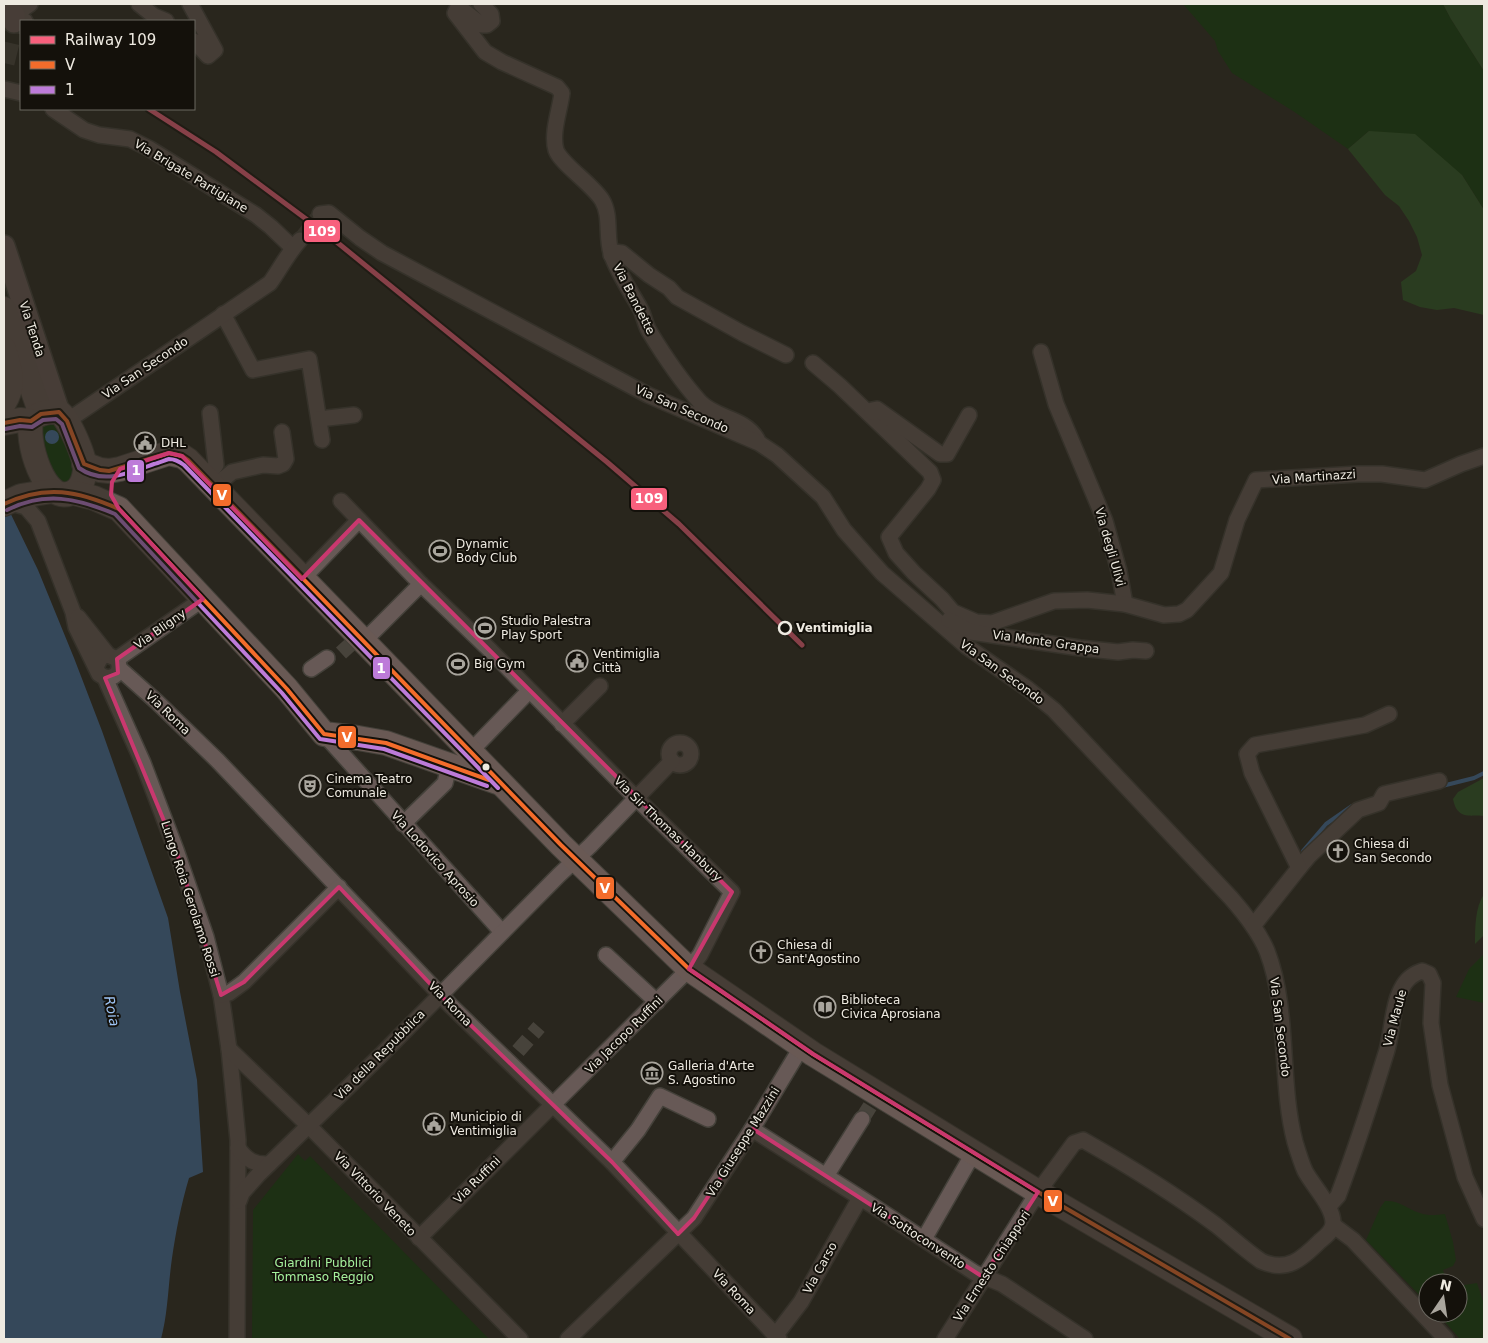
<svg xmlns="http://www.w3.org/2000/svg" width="1488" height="1343" font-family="'DejaVu Sans',sans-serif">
	<rect width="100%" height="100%" fill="#29261e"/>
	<g fill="#0f3c09">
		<polygon points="1183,4 1443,4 1451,19 1484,71 1484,210 1462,175 1369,131 1348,149 1293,111 1232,73 1218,51 1215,41"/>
		<polygon points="56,422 64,428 76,478 64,486 49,477 40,430 45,425"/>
		<polygon points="1484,954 1484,1003 1456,997 1469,969"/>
		<polygon points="298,1154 305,1161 310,1156 489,1339 252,1339 253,1210"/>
		<path d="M 1385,1201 C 1399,1200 1407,1209 1420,1213 C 1428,1216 1436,1215 1445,1214 L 1453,1242 L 1456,1260 L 1453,1266 L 1443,1270 L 1447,1283 L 1428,1283 L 1428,1304 L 1366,1240 L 1380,1208 Z"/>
		<polygon points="1477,1283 1484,1304 1484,1339 1460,1339 1437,1313 1458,1313 1458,1286"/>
	</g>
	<g fill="#2b5724">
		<polygon points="1443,4 1484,4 1484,71 1451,19"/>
		<polygon points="1369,131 1415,134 1462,175 1484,210 1484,315 1454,308 1437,310 1420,307 1403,300 1401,282 1416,271 1422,255 1417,237 1409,221 1399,206 1385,195 1348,149"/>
		<path d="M 1484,778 L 1484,816 C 1468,815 1457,819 1453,799 L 1458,792 Z"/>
		<path d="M 1484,894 L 1484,935 L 1475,944 C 1475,927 1475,908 1484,894 Z"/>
	</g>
	<g fill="#4471a5">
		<circle cx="52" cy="437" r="7"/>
		<path d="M 4,500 L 38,570 L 74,658 L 102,731 L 168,918 L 180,992 L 197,1080 L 203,1172 L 189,1178 C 181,1205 176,1231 172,1258 C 168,1286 168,1313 161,1339 L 4,1339 Z"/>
	</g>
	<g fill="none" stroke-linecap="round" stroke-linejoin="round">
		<g stroke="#4471a5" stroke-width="4">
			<polyline points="1442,786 1474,778 1484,773"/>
			<polyline points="1303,851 1326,824 1352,806"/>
		</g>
		<g stroke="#47433b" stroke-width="15" stroke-dasharray="15 8" stroke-linecap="butt">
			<polyline points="300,240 320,214"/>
			<polyline points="341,653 352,643"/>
			<polyline points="518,1051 539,1027"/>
			<polyline points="862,1119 872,1103"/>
		</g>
		<polyline stroke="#47433b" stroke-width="21" stroke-dasharray="21 11" stroke-linecap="butt" points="4,63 14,22"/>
		<g stroke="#44413a" stroke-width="18">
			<g id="street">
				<polyline points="139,4 154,16 166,21"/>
				<polyline points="190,4 215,50 208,56 194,41"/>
				<path d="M 481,4 L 491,14 L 492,21 L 487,25 L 482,25 L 461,9 L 457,9 L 455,13 L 485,52 L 502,62 L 557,87 L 562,93 C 560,110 551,133 556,150 C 561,164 592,184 602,200 C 612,216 605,239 612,256 C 619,275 631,292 641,310 C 644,316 645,324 649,331 C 663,354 682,382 700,402 C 716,419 744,417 757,439"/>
				<polyline points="25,21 14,15 30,4"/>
				<polyline points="4,89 21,93"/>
				<polyline points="53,109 84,130 99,135 130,139 150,149 256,215 271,227 293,248"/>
				<path d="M 320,214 L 329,213 L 360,238 L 382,253 L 648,395 L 759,443 L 777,455 L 823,497 L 844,530 L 882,573 L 966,646 L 1028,689 L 1054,710 L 1231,898 C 1245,914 1259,932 1267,951 C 1290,1011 1279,1081 1295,1142 C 1298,1152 1301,1162 1305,1171 C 1313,1186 1334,1207 1333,1224 C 1332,1232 1326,1236 1320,1241 C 1302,1259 1287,1273 1261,1261 C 1245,1250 1231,1237 1216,1225 C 1174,1194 1129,1166 1083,1140 L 1074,1143 L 1038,1192 L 945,1339"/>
				<polyline points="611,255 614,252 622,253 649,275 669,288 677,297 742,333 786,355"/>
				<polyline points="223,314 253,370 309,359 322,440"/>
				<polyline points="1041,352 1056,404 1105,521 1119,571 1125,604"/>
				<polyline points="813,363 840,386 930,472 933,480 928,489 889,537 896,553 914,573 942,599 953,612 976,622 992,623 1054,601 1087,600 1125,604 1164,615 1179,614 1187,610 1221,573 1237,520 1256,480 1358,474 1382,474 1425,480 1461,464 1484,456"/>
				<polyline points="872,412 872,410 877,409 940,454 947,454 969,415"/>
				<polyline points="319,419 354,415"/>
				<path d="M 67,421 L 270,283 C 280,269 288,253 300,240"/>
				<polyline points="206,479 216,465 210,413"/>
				<polyline points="214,487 232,472 263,465 278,466 283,464 286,459 282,432"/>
				<polyline points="341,501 421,584 491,651 629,791 732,892 700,955 689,969 419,1238"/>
				<path d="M 8,502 L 26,507 L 38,521 L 73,612 L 76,627 L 99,674 C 111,683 124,673 117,659 L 108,655 L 101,657 L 96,667"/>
				<polyline points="302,579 359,520"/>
				<polyline points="78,617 108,655"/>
				<polyline points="949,620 971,632 1080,648 1118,652 1133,650 1146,651"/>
				<polyline points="363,642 421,584"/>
				<polyline points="117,659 203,599"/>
				<polyline points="120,669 157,702 218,761 451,1006 612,1162 779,1339"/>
				<polyline points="311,669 327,658"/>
				<polyline points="105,678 143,763 176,850 206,937 221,995 229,1049 238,1140 237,1339"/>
				<polyline points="562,724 600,686"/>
				<polyline points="324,734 502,932"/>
				<circle cx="680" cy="754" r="11"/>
				<polyline points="465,757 529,691"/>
				<polyline points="403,824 445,783 449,766"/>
				<polyline points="1299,868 1309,856 1358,810 1379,803 1384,794 1439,781"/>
				<polyline points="1253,926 1299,868 1252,773 1247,754 1255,745 1365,725 1389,714"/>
				<polyline points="606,955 657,1002"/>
				<polyline points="221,995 229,993 244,982 339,887"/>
				<polyline points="229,1049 309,1126 520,1339"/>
				<polyline points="752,1129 867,1202 975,1273 1002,1284 1085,1339"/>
				<path d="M 238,1148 C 246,1160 255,1165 269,1164"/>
				<polyline points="612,1162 638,1130 660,1096 708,1119"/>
				<polyline points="826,1176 862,1119"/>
				<polyline points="239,1201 242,1193 258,1175 380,1056 559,875 590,846 672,761"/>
				<path d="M 1329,1206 L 1338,1196 C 1356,1148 1372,1099 1387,1050 C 1392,1032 1392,1011 1399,994 C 1404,982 1410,975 1422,971 L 1429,974 L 1433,983 L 1431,1023 L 1440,1085 L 1465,1177 L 1484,1219"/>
				<polyline points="1333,1225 1353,1240 1446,1339"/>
				<polyline points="924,1239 974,1152"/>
				<polyline points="775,1336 801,1302 860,1198"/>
				<polyline points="568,1339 694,1218 752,1129 802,1046"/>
			</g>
		</g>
		<g stroke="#44413a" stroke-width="24">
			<g id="secondary">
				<polyline points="4,11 14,15 14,22"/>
				<polyline points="4,246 59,412"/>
			</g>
		</g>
		<g stroke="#44413a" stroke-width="26">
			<g id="primary">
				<polyline points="4,309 41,414"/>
				<path d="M 4,349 C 10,369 16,384 4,403"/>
				<path d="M 49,412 L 59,412 C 69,419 86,458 85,471 C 84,478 81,487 75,491 C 44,512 24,434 32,420 C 36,414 43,413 49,412 Z"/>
				<polyline points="4,423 20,420 31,421"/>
				<polyline points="84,464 100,470 109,471 120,469 169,453 182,456 188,460 561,845 689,969 813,1054 1038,1192 1290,1339"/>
				<polyline points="74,493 94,498 119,509 287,689 324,734 358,738 386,743 497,782"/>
				<polyline points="4,504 21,496 52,491"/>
			</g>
		</g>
		<use href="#street" stroke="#675956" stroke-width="15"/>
		<use href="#secondary" stroke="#6a5a57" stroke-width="21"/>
		<use href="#primary" stroke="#695954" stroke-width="24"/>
		<g stroke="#14110b" stroke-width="8">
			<g id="bus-1">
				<polyline points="4,423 20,420 31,421 41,414 59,412 67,421 84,464 100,470 109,471 169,453 182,456 188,460 561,845 689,969 813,1054 1038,1192 1290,1339"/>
				<path d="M 4,504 C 46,484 78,491 119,509 L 287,689 L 324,734 L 386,743 L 489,780"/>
			</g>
		</g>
		<g stroke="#14110b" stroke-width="8">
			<g id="bus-2">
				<path d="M 5,429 L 20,426 L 32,427 L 43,420 L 56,419 L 62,424 L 79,468 C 103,485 129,473 154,464 C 159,463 165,460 169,459 C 174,459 180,462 184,465 L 498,788"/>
				<path d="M 7,510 C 45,491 77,498 115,514 L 282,693 L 320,739 L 384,749 L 487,786"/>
			</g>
		</g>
		<use href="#bus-1" stroke="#f36c2b" stroke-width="4"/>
		<use href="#bus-2" stroke="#bd7bd9" stroke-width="4"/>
		<g stroke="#14110b" stroke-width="9">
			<polyline id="rail-1" points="149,109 216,152 333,239 607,462 679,524 802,645"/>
		</g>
		<use href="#rail-1" stroke="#f8607d" stroke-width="5"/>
	</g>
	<path d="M0 0H1488V1343H0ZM 169,453 L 182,456 L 302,579 L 359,520 L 732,892 L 689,969 L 813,1054 L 1038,1192 L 983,1277 L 753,1129 L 694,1218 L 678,1234 L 612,1162 L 451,1006 L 339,887 L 244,982 L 221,995 L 176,850 L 105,678 L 118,673 L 117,659 L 203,599 L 119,509 L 111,495 L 112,482 L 120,469 Z" fill="#29261e" fill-opacity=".55" fill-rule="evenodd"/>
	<path fill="none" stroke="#c9386f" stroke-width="4" stroke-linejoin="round" d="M 169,453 L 182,456 L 302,579 L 359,520 L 732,892 L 689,969 L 813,1054 L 1038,1192 L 983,1277 L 753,1129 L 694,1218 L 678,1234 L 612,1162 L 451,1006 L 339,887 L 244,982 L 221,995 L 176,850 L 105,678 L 118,673 L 117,659 L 203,599 L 119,509 L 111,495 L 112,482 L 120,469 Z"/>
	<defs>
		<g id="civic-ring" transform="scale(1.125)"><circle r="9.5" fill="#14110b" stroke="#a9a59d" stroke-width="1.5"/><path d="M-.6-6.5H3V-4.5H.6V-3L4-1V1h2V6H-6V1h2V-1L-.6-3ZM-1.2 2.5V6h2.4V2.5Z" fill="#a9a59d"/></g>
		<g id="stadium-ring" transform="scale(1.125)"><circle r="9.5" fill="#14110b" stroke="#a9a59d" stroke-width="1.5"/><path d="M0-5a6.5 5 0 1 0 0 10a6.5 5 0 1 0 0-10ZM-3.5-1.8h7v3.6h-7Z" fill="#a9a59d"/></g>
		<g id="theatre-ring" transform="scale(1.125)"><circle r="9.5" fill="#14110b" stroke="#a9a59d" stroke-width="1.5"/><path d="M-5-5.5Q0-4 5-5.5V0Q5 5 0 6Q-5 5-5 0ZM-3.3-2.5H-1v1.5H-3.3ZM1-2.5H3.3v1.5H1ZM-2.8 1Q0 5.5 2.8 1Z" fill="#a9a59d"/></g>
		<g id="church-ring" transform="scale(1.125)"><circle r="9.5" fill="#14110b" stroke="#a9a59d" stroke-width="1.5"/><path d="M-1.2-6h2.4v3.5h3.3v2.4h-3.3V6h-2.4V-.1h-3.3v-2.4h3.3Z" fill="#a9a59d"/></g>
		<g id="library-ring" transform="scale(1.125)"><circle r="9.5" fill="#14110b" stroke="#a9a59d" stroke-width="1.5"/><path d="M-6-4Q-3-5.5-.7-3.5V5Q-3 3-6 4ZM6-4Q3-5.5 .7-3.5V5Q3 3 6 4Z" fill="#a9a59d"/></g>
		<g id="museum-ring" transform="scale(1.125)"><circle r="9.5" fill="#14110b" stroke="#a9a59d" stroke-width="1.5"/><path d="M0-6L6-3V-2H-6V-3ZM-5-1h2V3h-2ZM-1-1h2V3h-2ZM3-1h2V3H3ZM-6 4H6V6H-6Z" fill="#a9a59d"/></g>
	</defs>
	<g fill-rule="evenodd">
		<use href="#civic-ring" x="145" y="443"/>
		<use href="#stadium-ring" x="440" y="551"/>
		<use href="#stadium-ring" x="485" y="628"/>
		<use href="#civic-ring" x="577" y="661"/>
		<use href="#stadium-ring" x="458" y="664"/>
		<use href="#theatre-ring" x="310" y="786"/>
		<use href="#church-ring" x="1338" y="851"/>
		<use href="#church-ring" x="761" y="952"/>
		<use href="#library-ring" x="825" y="1007"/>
		<use href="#museum-ring" x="652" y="1073"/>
		<use href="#civic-ring" x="434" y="1124"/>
	</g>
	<circle fill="#14110b" stroke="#eeeae1" stroke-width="2.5" cx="785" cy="628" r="6"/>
	<circle fill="#eeeae1" stroke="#14110b" stroke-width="2" cx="486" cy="767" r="4.5"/>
	<g text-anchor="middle" stroke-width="4" stroke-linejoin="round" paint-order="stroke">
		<g font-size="12" fill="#eeeae1" stroke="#14110b">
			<text transform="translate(191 176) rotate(31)" y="4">Via Brigate Partigiane</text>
			<text transform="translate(634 299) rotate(63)" y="4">Via Bandette</text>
			<text transform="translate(32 329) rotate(72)" y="4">Via Tenda</text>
			<text transform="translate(145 368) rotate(-34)" y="4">Via San Secondo</text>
			<text transform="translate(682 409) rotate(24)" y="4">Via San Secondo</text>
			<text transform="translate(1314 477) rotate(-4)" y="4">Via Martinazzi</text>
			<text transform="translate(1110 547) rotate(74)" y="4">Via degli Ulivi</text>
			<text transform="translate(160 629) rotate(-35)" y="4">Via Bligny</text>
			<text transform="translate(1046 642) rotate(8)" y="4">Via Monte Grappa</text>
			<text transform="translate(1002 672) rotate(36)" y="4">Via San Secondo</text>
			<text transform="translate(168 713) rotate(44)" y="4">Via Roma</text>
			<text transform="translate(668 829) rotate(44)" y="4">Via Sir Thomas Hanbury</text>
			<text transform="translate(435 859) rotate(48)" y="4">Via Lodovico Aprosio</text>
			<text transform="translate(190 899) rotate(72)" y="4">Lungo Roia Gerolamo Rossi</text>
			<text transform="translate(450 1004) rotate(46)" y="4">Via Roma</text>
			<text transform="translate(1395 1018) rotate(-75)" y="4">Via Maule</text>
			<text transform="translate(1280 1027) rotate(83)" y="4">Via San Secondo</text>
			<text transform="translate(624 1035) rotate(-45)" y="4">Via Jacopo Ruffini</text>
			<text transform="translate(380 1055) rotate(-45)" y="4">Via della Repubblica</text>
			<text transform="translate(743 1142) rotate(-58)" y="4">Via Giuseppe Mazzini</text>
			<text transform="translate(477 1180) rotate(-45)" y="4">Via Ruffini</text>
			<text transform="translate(375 1194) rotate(46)" y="4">Via Vittorio Veneto</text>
			<text transform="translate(918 1236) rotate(33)" y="4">Via Sottoconvento</text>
			<text transform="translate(992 1266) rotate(-57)" y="4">Via Ernesto Chiappori</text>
			<text transform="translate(820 1268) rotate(-61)" y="4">Via Carso</text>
			<text transform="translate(734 1292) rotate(47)" y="4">Via Roma</text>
		</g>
		<g font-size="12" fill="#eeeae1" stroke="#14110b" text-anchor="start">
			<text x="161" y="447">DHL</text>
			<text x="456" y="548">Dynamic<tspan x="456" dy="14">Body Club</tspan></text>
			<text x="501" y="625">Studio Palestra<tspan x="501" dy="14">Play Sport</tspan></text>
			<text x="593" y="658">Ventimiglia<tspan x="593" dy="14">Città</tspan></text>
			<text x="474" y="668">Big Gym</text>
			<text x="326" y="783">Cinema Teatro<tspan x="326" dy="14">Comunale</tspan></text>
			<text x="1354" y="848">Chiesa di<tspan x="1354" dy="14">San Secondo</tspan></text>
			<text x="777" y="949">Chiesa di<tspan x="777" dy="14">Sant'Agostino</tspan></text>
			<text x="841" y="1004">Biblioteca<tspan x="841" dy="14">Civica Aprosiana</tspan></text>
			<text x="668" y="1070">Galleria d'Arte<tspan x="668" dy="14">S. Agostino</tspan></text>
			<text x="450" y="1121">Municipio di<tspan x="450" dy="14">Ventimiglia</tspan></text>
		</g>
		<g font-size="12" font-weight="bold" fill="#eeeae1" stroke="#14110b" text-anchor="start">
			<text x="796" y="632">Ventimiglia</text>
		</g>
		<g font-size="12" fill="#a5f19d" stroke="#14110b">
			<text x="323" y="1267">Giardini Pubblici<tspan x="323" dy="14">Tommaso Reggio</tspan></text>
		</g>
		<g font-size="14" font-style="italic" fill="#9dc4f5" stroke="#14110b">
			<text transform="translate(112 1011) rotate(78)" y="5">Roia</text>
		</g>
	</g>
	<g stroke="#14110b" stroke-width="2">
		<rect x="303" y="219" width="38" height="24" rx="5" fill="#f8607d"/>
		<rect x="126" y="459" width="19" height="24" rx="5" fill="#bd7bd9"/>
		<rect x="212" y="483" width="20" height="24" rx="5" fill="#f36c2b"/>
		<rect x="630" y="487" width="38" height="24" rx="5" fill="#f8607d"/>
		<rect x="372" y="656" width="19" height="24" rx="5" fill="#bd7bd9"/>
		<rect x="337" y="725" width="20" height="24" rx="5" fill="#f36c2b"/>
		<rect x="595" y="876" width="20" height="24" rx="5" fill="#f36c2b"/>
		<rect x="1043" y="1189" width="20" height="24" rx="5" fill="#f36c2b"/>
	</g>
	<g font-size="14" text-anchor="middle" font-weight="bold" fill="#fff">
		<text x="322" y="236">109</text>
		<text x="136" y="475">1</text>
		<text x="222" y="500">V</text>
		<text x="649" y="503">109</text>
		<text x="381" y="673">1</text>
		<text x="347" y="742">V</text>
		<text x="605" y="893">V</text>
		<text x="1053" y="1206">V</text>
	</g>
	<rect width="1488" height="1343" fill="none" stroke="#eeeae1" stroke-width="10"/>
	<rect x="20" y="20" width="175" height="90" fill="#14110b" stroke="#6b6861"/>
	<rect x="30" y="36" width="25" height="8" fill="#f8607d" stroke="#6b6861"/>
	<text x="65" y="45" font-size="15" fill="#eeeae1">Railway 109</text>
	<rect x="30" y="61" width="25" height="8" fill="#f36c2b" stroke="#6b6861"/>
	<text x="65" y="70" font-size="15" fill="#eeeae1">V</text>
	<rect x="30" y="86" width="25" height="8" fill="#bd7bd9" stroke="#6b6861"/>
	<text x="65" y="95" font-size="15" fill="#eeeae1">1</text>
	<g transform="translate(1443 1298) rotate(13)"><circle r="24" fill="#14110b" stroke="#6b6861"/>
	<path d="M0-4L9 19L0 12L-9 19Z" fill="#a9a59d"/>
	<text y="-8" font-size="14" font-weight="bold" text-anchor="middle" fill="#eeeae1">N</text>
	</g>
</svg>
